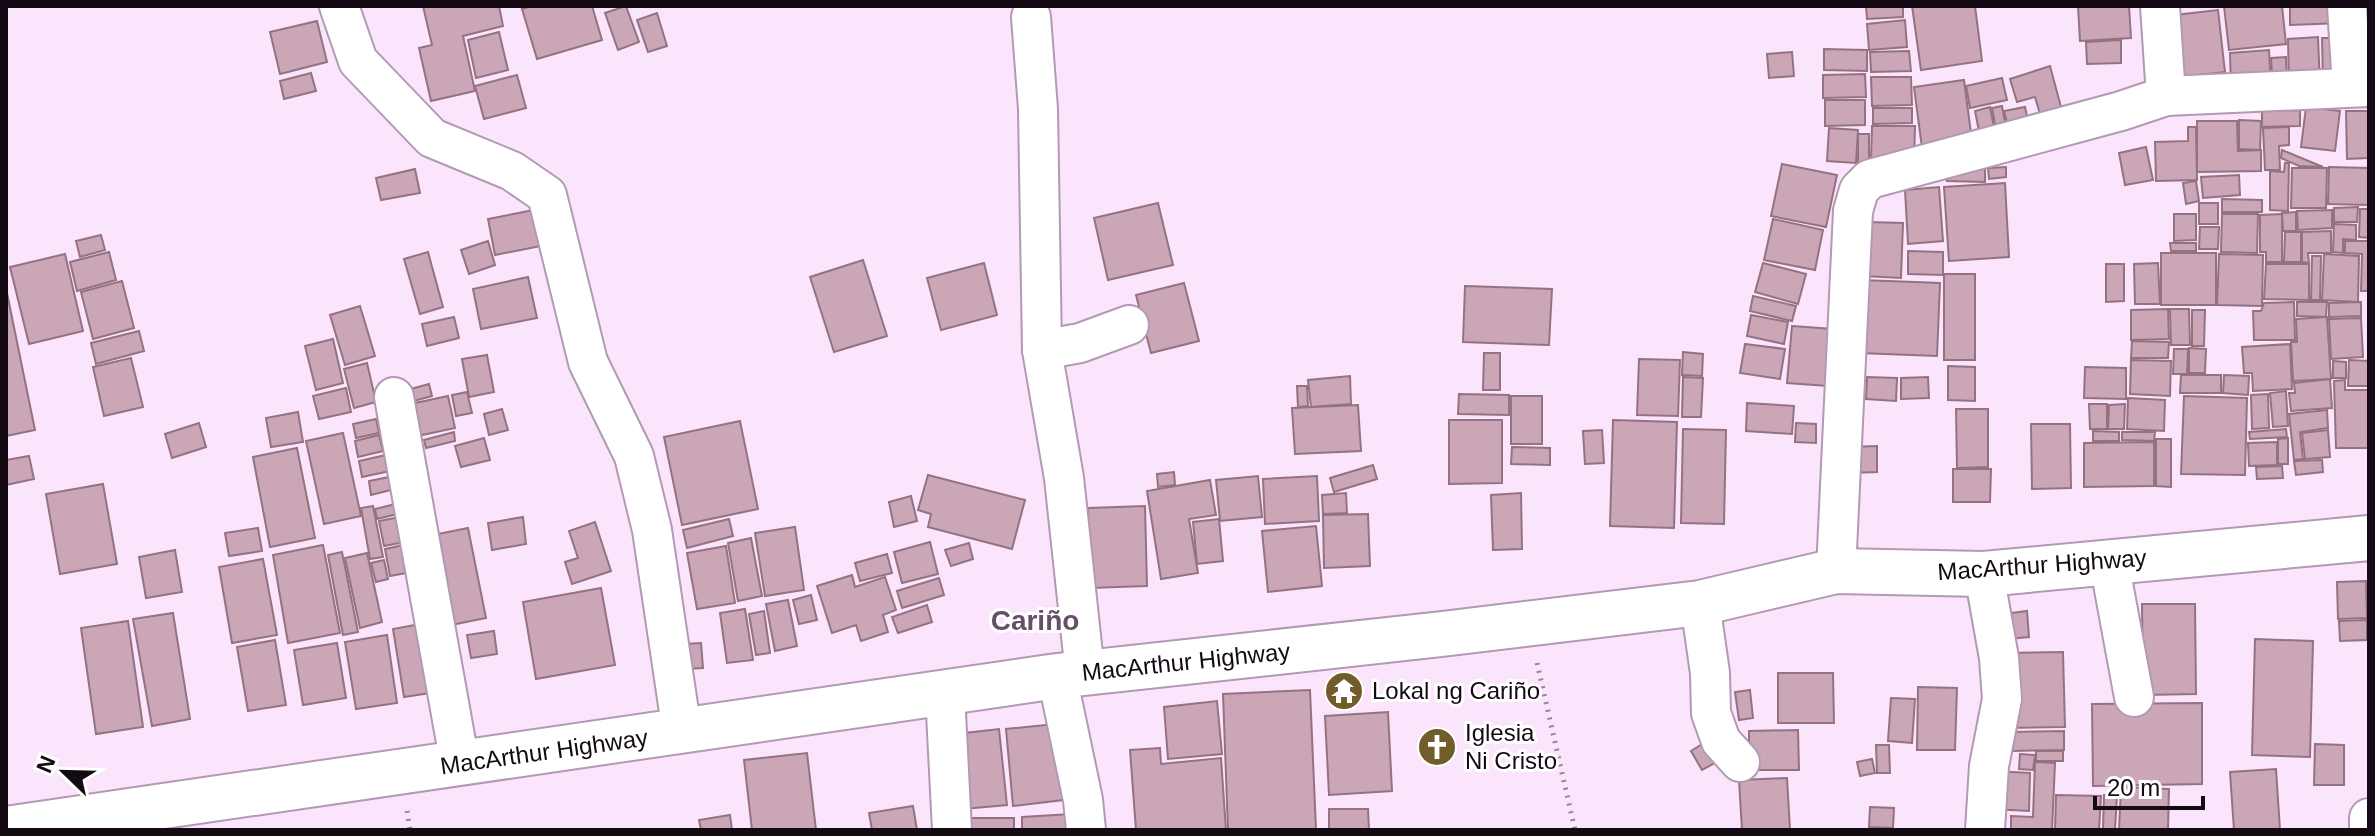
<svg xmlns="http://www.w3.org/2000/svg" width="2375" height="836" font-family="Helvetica,sans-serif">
	<rect width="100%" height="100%" fill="#fbe5fd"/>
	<g fill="#cba6b7" stroke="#947282" stroke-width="2">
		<polygon points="423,6 499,6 503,26 463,36 475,91 431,101 419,48 432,45"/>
		<polygon points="532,6 592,6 602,40 537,59 522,9"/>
		<polygon points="626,6 639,42 618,50 605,13"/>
		<polygon points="1866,6 1903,6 1903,17 1867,19"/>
		<polygon points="1912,6 1975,6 1982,61 1921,70"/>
		<polygon points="2078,6 2129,6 2131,38 2080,41"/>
		<polygon points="2224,6 2282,6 2286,44 2229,50"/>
		<polygon points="2290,6 2342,6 2342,23 2290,25"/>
		<polygon points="2218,10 2225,72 2173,78 2166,16"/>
		<polygon points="657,13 667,46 648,52 637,20"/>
		<polygon points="1905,20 1907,47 1869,50 1867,24"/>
		<polygon points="317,21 327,62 280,74 270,32"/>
		<polygon points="499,32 508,70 476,78 468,40"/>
		<polygon points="2318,37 2320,85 2289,87 2288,39"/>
		<polygon points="2322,38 2345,38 2346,81 2323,81"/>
		<polygon points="2121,40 2121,63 2087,64 2086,42"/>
		<polygon points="1824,49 1867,50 1867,71 1824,70"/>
		<polygon points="2269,50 2271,88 2231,90 2230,53"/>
		<polygon points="1909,51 1911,71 1871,72 1870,52"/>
		<polygon points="1792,52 1794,76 1769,78 1767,54"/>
		<polygon points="2286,57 2287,86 2273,87 2271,58"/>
		<polygon points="2050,66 2061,107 2040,114 2035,97 2017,102 2010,79"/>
		<polygon points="311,73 316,91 284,99 280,81"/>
		<polygon points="1865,74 1866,97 1823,98 1823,75"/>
		<polygon points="517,75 526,108 484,119 475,86"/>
		<polygon points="1871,77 1911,77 1912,105 1872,106"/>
		<polygon points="2002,78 2007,100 1970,108 1966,86"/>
		<polygon points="1964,80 1972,141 1922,148 1914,87"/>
		<polygon points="1825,100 1865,100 1865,125 1825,126"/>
		<polygon points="2002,106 2008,139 1998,141 1992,108"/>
		<polygon points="1990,107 1997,142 1982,146 1975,111"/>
		<polygon points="2025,107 2030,130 2010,135 2004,111"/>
		<polygon points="2306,107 2340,111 2335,151 2301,147"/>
		<polygon points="1873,108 1912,108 1912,123 1873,124"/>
		<polygon points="2300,110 2300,126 2262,127 2262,111"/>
		<polygon points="2346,111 2369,111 2369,158 2347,159"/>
		<polygon points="2239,120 2261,121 2260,150 2239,149"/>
		<polygon points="2197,121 2237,121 2238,151 2261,150 2261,171 2197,172"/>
		<polygon points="1872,126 1915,126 1914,160 1871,160"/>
		<polygon points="2188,127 2196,127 2197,180 2156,181 2155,142 2188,141"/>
		<polygon points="2289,127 2289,145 2279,146 2280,170 2265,170 2263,128"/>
		<polygon points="1829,128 1858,130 1856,163 1827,161"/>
		<rect x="1858" y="134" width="11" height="31"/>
		<polygon points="2146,147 2153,180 2125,185 2119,153"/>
		<polygon points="2282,150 2323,167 2299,166 2281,158"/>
		<polygon points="2285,163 2289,163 2288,211 2270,210 2270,171 2284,172"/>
		<polygon points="1782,164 1837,175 1826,227 1771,216"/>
		<polygon points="1947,167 1985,169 1985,182 1947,181"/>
		<polygon points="2006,167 2006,177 1989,179 1988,168"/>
		<polygon points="2329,167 2369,168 2369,205 2328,204"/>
		<polygon points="2292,168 2327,168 2326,208 2291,208"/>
		<polygon points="415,169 420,193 381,200 376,178"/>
		<polygon points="2239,175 2240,195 2203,198 2201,177"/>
		<polygon points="2196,181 2199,201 2186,204 2183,183"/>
		<polygon points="2005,183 2009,257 1949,261 1944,187"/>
		<polygon points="1939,187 1943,241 1908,244 1905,190"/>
		<polygon points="2222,199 2262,200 2262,212 2222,212"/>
		<polygon points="1158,203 1173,265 1108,280 1094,218"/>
		<rect x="2199" y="203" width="19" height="21"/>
		<polygon points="2358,207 2357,222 2334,222 2334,208"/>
		<polygon points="544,208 551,244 495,255 488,219"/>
		<polygon points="2360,209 2369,209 2369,238 2359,237"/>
		<polygon points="2332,210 2332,228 2298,230 2297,211"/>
		<polygon points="2296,212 2296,231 2283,231 2282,213"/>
		<polygon points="2174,214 2196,214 2196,240 2174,241"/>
		<polygon points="2222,214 2258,214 2257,253 2221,252"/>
		<polygon points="2282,214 2282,262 2266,262 2266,252 2260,252 2260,215"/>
		<polygon points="1773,219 1823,230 1815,270 1764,260"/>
		<polygon points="1867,222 1903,223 1901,278 1864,276"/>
		<polygon points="2334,224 2356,225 2356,240 2343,239 2343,253 2333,252"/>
		<polygon points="2200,227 2219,227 2218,249 2199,249"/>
		<polygon points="2331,231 2331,253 2308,253 2309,263 2302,262 2302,232"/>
		<polygon points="2285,232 2301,232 2301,262 2284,262"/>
		<polygon points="101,235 105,250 80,257 76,241"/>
		<polygon points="488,241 495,265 469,274 461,250"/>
		<polygon points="2345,241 2369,241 2369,291 2361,291 2362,254 2345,253"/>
		<polygon points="2170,243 2196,243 2196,251 2171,251"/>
		<polygon points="1908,251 1943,252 1943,275 1908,274"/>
		<polygon points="109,252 116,280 77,291 70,262"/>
		<polygon points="428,252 443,307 420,314 404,259"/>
		<rect x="2161" y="253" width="55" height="52"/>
		<polygon points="65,254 83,331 29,344 10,267"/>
		<polygon points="2219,254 2263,255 2262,306 2217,305"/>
		<polygon points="2324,254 2359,256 2358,302 2322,300"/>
		<polygon points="2312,256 2321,256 2320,300 2311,300"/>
		<polygon points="863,260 887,336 834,352 810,277"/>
		<polygon points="984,263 997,315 941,330 927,278"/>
		<polygon points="1763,263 1806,274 1798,304 1755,292"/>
		<polygon points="2158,263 2160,304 2135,304 2134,264"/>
		<polygon points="2106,264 2124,264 2124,301 2106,302"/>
		<polygon points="2266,264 2309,264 2309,300 2264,299"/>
		<rect x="1944" y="274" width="31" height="86"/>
		<polygon points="528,277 537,318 481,329 473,289"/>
		<polygon points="1862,280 1940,283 1937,356 1859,353"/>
		<polygon points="122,281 134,328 93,339 81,292"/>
		<polygon points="1184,283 1199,341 1151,353 1136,295"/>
		<polygon points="1465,286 1552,289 1549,345 1463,342"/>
		<polygon points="6,288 35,430 6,436"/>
		<polygon points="1753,296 1796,306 1792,321 1750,311"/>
		<polygon points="2294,302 2295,340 2254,340 2253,311 2261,311 2264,303"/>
		<polygon points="2297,302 2327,302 2326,317 2297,316"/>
		<polygon points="2361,302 2361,316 2329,317 2329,303"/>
		<polygon points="360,306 375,356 345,365 330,315"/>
		<polygon points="2168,309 2169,339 2131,340 2131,310"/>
		<polygon points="2170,309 2189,309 2190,345 2171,345"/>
		<polygon points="2192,310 2205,310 2204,346 2192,346"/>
		<polygon points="1751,315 1788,322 1784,344 1747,336"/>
		<polygon points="454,317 459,338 427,346 422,324"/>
		<polygon points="2327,317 2331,379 2293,381 2291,342 2297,342 2296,319"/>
		<polygon points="2361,318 2363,357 2331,359 2329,319"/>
		<polygon points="1792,326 1833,329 1828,386 1787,383"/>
		<polygon points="139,331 144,351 96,364 91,343"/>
		<polygon points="333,339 343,383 316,390 305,346"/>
		<polygon points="2132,341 2169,342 2168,358 2131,358"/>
		<polygon points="1745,344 1785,349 1780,379 1740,373"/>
		<polygon points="2290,344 2292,389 2253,391 2252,373 2244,373 2242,347"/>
		<polygon points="2189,348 2206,349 2205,373 2189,373"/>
		<polygon points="2174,349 2188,349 2187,374 2173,374"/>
		<polygon points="1683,352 1703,354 1702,376 1682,375"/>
		<polygon points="1484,353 1500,353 1500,390 1483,390"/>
		<polygon points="487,355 494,392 469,397 462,359"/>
		<polygon points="131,358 143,407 104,416 93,367"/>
		<polygon points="1639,359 1680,360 1678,416 1637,415"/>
		<polygon points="2131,360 2171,361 2170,396 2130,394"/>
		<polygon points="2349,360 2369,361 2369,386 2348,386"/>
		<polygon points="2333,361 2346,362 2346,378 2333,378"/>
		<polygon points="367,363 376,402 354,408 344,369"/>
		<polygon points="1948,366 1975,367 1975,401 1948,400"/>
		<polygon points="2085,367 2126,368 2126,399 2084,398"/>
		<polygon points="2181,375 2221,375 2221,393 2180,393"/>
		<polygon points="2224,375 2249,376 2248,395 2223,393"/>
		<polygon points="1350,376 1351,404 1311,407 1308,380"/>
		<polygon points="1683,377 1703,378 1701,417 1682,417"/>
		<polygon points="1867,377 1897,378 1896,401 1866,399"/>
		<polygon points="1928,377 1929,398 1901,399 1901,378"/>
		<polygon points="2330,379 2332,408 2291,411 2289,393 2295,393 2294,383"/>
		<polygon points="2345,380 2345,390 2369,390 2369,448 2336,448 2334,381"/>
		<polygon points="429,384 432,396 410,402 407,390"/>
		<polygon points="1297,386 1307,386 1308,406 1298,407"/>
		<polygon points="346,388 351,412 319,419 313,396"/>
		<polygon points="2286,391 2288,426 2273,427 2270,393"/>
		<polygon points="467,392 472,413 456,416 452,395"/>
		<polygon points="1459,394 1509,395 1509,415 1458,414"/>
		<polygon points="2268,394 2269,428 2252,429 2251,395"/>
		<polygon points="448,396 455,428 408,438 401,406"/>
		<rect x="1511" y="396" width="31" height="48"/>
		<polygon points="2184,396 2247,398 2245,475 2181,474"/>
		<polygon points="2128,398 2165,400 2164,431 2127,429"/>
		<polygon points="1747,403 1794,406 1792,434 1746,431"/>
		<polygon points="2089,404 2107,404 2107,429 2090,429"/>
		<polygon points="2125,404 2124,429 2108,429 2109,405"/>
		<polygon points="1358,405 1361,451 1295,454 1292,408"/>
		<polygon points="502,409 508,430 489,435 484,414"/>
		<polygon points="1956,409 1988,409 1988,467 1957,468"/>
		<polygon points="2327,410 2328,428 2300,432 2303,459 2294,460 2289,414"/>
		<polygon points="298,412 303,442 271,447 266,418"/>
		<polygon points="376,419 379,433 356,438 353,424"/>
		<polygon points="1449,420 1502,420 1502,483 1449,484"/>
		<polygon points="1613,420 1677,422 1674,528 1610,526"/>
		<polygon points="740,421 758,509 682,525 664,437"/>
		<polygon points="199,423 206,447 172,458 165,434"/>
		<polygon points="1796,423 1816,424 1816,443 1795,442"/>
		<polygon points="2031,424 2070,424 2071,488 2032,489"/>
		<polygon points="1683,429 1726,430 1724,524 1681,523"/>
		<polygon points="2286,429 2287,437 2250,439 2249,432"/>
		<polygon points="1602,430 1604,463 1585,464 1583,431"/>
		<polygon points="2328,430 2330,457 2305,459 2302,433"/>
		<polygon points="2093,431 2119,432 2119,441 2093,441"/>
		<polygon points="454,432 455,441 426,448 424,440"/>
		<polygon points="2122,432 2155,432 2154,441 2122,440"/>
		<polygon points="343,433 361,516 324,524 306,441"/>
		<polygon points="379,435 383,451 358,457 355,441"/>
		<polygon points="484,438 490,460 461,467 455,446"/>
		<polygon points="2288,438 2288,464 2278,464 2278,439"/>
		<polygon points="2156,439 2171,439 2171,487 2156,486"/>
		<polygon points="2154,442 2154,486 2084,487 2084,443"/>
		<polygon points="2277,442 2277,465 2249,466 2248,443"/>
		<polygon points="1877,446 1877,472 1851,473 1851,447"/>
		<polygon points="1512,447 1550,448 1550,465 1511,464"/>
		<polygon points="297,448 315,538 270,547 253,457"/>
		<polygon points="386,455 390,471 362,477 359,461"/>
		<polygon points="29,456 34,479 6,485 6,460"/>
		<polygon points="2322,460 2323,472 2296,475 2294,461"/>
		<polygon points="1373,465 1377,479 1334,492 1330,478"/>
		<polygon points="2282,466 2283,478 2257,479 2256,467"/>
		<polygon points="1953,469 1991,469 1990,502 1953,502"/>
		<polygon points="1174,472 1175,485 1158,487 1157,474"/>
		<polygon points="928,475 1025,500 1012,549 928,527 931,514 918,510"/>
		<polygon points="1258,476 1262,517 1220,521 1216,480"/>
		<polygon points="1317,476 1319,521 1265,524 1263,479"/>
		<polygon points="389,477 391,490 371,495 369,481"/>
		<polygon points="1210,480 1216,515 1189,519 1198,573 1161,579 1147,491"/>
		<polygon points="103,484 117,564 60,574 46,494"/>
		<polygon points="1346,493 1347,513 1323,514 1322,495"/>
		<polygon points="1521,493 1522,549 1493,550 1491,495"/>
		<polygon points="911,496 917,521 894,527 889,502"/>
		<polygon points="408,501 410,511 377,519 375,509"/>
		<polygon points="373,506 383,557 370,559 361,508"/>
		<polygon points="1145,506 1147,586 1090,588 1088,508"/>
		<polygon points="1368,514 1370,566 1324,568 1323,515"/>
		<polygon points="410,515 415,540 384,546 379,521"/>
		<polygon points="523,517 526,544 492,550 488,523"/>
		<polygon points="729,519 733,536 687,548 683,530"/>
		<polygon points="1219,519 1223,561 1197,564 1193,522"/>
		<polygon points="595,522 611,571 572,584 565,562 578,558 569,531"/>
		<polygon points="1316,526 1322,586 1268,592 1262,531"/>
		<polygon points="795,527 804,590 765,596 755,533"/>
		<polygon points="258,528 262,551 229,556 225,533"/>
		<polygon points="468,528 486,618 446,626 428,536"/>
		<polygon points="751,538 762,596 738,601 728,543"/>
		<polygon points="417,542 422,570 390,576 385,549"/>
		<polygon points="930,542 938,574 902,583 894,552"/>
		<polygon points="969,543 973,559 951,566 945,550"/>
		<polygon points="323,545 340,633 288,643 273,555"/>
		<polygon points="726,546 735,603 697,609 687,553"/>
		<polygon points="175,550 182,592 146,598 139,557"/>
		<polygon points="342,552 358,632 343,635 328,555"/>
		<polygon points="367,553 382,622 360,628 345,558"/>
		<polygon points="887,554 892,573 860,581 855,563"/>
		<polygon points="263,559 277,635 232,643 219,567"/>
		<polygon points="384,560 388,579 376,582 371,563"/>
		<polygon points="852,575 855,587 885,577 896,610 883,615 888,632 861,641 856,625 832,633 817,586"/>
		<polygon points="939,578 944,595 902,608 897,591"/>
		<polygon points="2366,581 2367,618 2338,619 2337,582"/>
		<polygon points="601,588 615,665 536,679 523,602"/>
		<polygon points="811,595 817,620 799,624 793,600"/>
		<polygon points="788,600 797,646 775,651 766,604"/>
		<polygon points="2142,604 2195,604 2196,694 2143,695"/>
		<polygon points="927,605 932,622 898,633 892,617"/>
		<polygon points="745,609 753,660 727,663 720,613"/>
		<polygon points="764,611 770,653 756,655 749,614"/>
		<polygon points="2027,611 2029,637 1998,640 1996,615"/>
		<polygon points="173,613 190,719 152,726 133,619"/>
		<polygon points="2367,620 2367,640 2340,641 2339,621"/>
		<polygon points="128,621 143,727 96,734 81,628"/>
		<polygon points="426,623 437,692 404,697 393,629"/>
		<polygon points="494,631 497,654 471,658 467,635"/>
		<polygon points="387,635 397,703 356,709 345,642"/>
		<polygon points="2255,639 2313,641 2310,757 2252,755"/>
		<polygon points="275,640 286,705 248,711 237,647"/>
		<polygon points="337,643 346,698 303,705 294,650"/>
		<polygon points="701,643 703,668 686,669 685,644"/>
		<polygon points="2063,652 2065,727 2007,728 2005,653"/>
		<polygon points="1778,673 1833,673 1834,723 1778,723"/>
		<polygon points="1918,687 1957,688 1955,750 1917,750"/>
		<polygon points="1310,690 1316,830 1228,830 1223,694"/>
		<polygon points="1750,690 1753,718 1739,720 1735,692"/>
		<polygon points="1891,698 1915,699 1912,743 1888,741"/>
		<polygon points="1217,701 1222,754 1168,759 1164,707"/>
		<polygon points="2202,703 2202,784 2093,786 2092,704"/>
		<polygon points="1388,712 1392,791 1329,795 1325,716"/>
		<polygon points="1056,724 1063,800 1013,806 1006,729"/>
		<polygon points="999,729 1007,805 964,809 956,734"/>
		<polygon points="1798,730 1799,770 1749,770 1749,731"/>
		<polygon points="2064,731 2064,750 2012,751 2011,732"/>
		<polygon points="1712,738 1724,758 1702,770 1691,751"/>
		<polygon points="2315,744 2344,745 2344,785 2314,785"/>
		<polygon points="1876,745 1889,745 1890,773 1877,773"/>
		<polygon points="1160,748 1161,764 1221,758 1226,830 1136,830 1130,750"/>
		<rect x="2036" y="751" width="27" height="10"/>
		<polygon points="807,753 816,830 752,830 744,760"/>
		<polygon points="2020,754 2035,755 2033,770 2019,769"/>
		<polygon points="1872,759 1875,773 1860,776 1857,762"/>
		<polygon points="2035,762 2055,763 2052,830 2011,830 2011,816 2033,817"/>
		<polygon points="2276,769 2280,830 2234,830 2230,772"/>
		<polygon points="1994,771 2030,773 2029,811 1992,809"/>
		<polygon points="1787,778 1790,830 1742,830 1739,780"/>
		<polygon points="2121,787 2169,789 2168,830 2119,830"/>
		<polygon points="2056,795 2101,796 2099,830 2055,830"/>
		<polygon points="2104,795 2117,795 2115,830 2103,830"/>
		<polygon points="913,806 917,830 872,830 869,813"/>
		<polygon points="1870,807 1894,808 1893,828 1869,827"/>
		<polygon points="1329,809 1368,809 1369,830 1329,830"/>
		<polygon points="1071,814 1072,830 1022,830 1022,817"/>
		<polygon points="730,815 732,830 701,830 699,820"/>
		<rect x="966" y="818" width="48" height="12"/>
	</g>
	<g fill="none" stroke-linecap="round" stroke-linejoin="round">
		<g stroke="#b299b4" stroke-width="42">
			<g id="minor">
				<polyline points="339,6 358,61 432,138 512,171 547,195 588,362 634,456 652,530 682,732"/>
				<polyline points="2160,6 2166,96"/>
				<polyline points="2347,6 2352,87"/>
				<polyline points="1031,17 1038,109 1042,350 1064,478 1085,673"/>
				<polyline points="1042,350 1080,343 1129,325"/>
				<polyline points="394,397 460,764"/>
				<polyline points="2109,562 2134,697"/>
				<polyline points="1836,571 1853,211 1859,190 1870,179 2121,111 2166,96 2369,87"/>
				<polyline points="1984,574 1999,658 2002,699 1989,766 1985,830"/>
				<polyline points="1700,603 1710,673 1711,713 1721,741 1740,762"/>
				<polyline points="1057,676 1083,800 1086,830"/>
				<polyline points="945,693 952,830"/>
				<polyline points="2369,830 2369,818"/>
			</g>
		</g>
		<g stroke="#b299b4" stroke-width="48">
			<polyline id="highway" points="6,829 1057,676 1442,634 1700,603 1836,571 1984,574 2369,538"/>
		</g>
		<g stroke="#978799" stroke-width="5" stroke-dasharray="2 6" stroke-linecap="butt">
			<polyline points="1537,663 1575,830"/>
			<polyline points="407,811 410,830"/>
		</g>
		<use href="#minor" stroke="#fff" stroke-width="38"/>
		<use href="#highway" stroke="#fff" stroke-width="44"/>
	</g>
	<defs>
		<g id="temple-disc" transform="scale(2)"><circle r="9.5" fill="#715d2c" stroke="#fff"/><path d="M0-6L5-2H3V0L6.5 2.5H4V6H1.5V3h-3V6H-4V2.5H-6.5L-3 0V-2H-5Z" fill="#fff"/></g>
		<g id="church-disc" transform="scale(2)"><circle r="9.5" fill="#715d2c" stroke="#fff"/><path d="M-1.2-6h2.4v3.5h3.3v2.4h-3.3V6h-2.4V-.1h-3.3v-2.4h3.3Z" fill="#fff"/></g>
	</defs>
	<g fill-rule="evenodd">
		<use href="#temple-disc" x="1344" y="691"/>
		<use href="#church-disc" x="1437" y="747"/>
	</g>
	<g text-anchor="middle" stroke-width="6" stroke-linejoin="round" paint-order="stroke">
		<g font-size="24" fill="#130a14" stroke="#fff">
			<text transform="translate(2042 565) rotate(-4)" y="8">MacArthur Highway</text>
			<text transform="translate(1186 662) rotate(-6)" y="8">MacArthur Highway</text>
			<text transform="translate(544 752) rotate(-8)" y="8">MacArthur Highway</text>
		</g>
		<g font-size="24" fill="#130a14" stroke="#fff" text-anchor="start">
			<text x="1372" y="699">Lokal ng Cariño</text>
			<text x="1465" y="741">Iglesia<tspan x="1465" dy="28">Ni Cristo</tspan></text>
		</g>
		<g font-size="28" font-weight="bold" fill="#654e67" stroke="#fff">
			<text x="1035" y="630">Cariño</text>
		</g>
	</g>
	<rect width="2375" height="836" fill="none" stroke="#130a14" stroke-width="16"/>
	<g transform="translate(64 772) rotate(293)" stroke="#ffffff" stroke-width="6" paint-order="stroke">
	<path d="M0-6L14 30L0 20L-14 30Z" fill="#130a14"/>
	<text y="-12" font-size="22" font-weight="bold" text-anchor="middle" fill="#130a14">N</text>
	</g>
	<path d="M2095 796v12h108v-12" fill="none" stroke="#130a14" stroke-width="4"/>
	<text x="2107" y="796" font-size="24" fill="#130a14" stroke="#ffffff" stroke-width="6" paint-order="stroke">20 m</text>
</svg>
